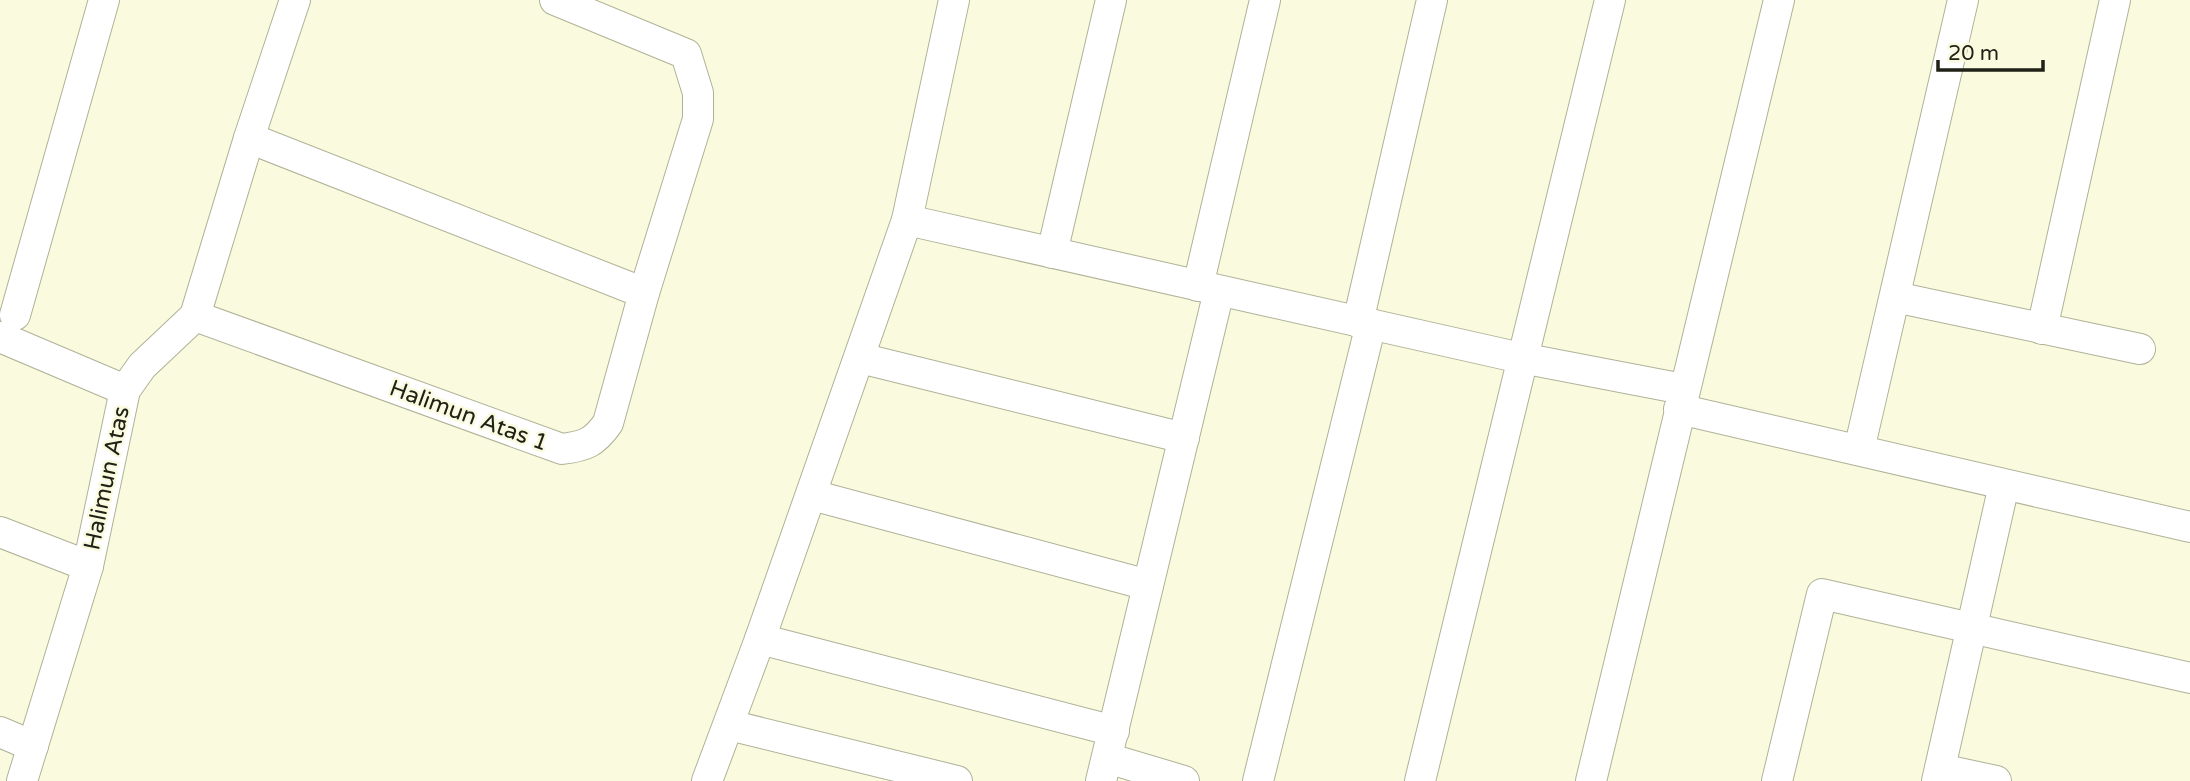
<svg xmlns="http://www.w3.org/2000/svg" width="2190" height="781" font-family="'Varela Round',sans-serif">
	<rect width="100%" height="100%" fill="#f9fade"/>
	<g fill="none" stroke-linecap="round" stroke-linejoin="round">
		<g stroke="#b0b297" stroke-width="32">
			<g id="minor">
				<polyline points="954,0 907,220 760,639 1114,731"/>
				<polyline points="249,138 644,293"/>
				<polyline points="907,220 1521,358 1683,389"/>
				<polyline points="1052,253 1111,0"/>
				<polyline points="1198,286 1265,0"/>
				<polyline points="1895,297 2140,349"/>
				<polyline points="15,315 104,0"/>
				<path d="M 195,316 L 562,449 C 585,446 594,443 608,423 L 644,293 L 698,119 L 698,93 L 686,54 L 555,0"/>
				<polyline points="1358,322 1432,0"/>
				<polyline points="2042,329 2115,0"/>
				<polyline points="0,337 125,390"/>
				<polyline points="860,358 1184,438"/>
				<polyline points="1679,409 2190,527"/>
				<polyline points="1859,450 1963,0"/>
				<polyline points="812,495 1148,585"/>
				<polyline points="0,532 88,566"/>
				<polyline points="729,725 957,781"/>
				<polyline points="0,732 33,746"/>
				<polyline points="1107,758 1184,781"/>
				<polyline points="1940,769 1996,781"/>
				<polyline points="22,781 88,566 125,390 142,366 195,316 249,138 295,0"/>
				<polyline points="707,781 760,639"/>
				<polyline points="1101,781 1219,291"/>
				<polyline points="1258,781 1371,324"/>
				<polyline points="1420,781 1610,0"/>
				<polyline points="1591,781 1779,0"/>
				<polyline points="1777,781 1822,594 2190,678"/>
				<polyline points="1937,781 2004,485"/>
			</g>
		</g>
		<use href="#minor" stroke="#fff" stroke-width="30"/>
	</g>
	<g text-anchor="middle" stroke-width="5" stroke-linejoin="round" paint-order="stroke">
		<g font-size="23" fill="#202117" stroke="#f9fade">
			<text transform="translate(469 415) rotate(20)" y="8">Halimun Atas 1</text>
			<text transform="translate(106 478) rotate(-78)" y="8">Halimun Atas</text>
		</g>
	</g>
	<path d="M1938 60v10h105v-10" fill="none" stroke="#202117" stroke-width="3.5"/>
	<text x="1948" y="60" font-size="21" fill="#202117" stroke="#f9fade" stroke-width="5" paint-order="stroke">20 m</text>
</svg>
